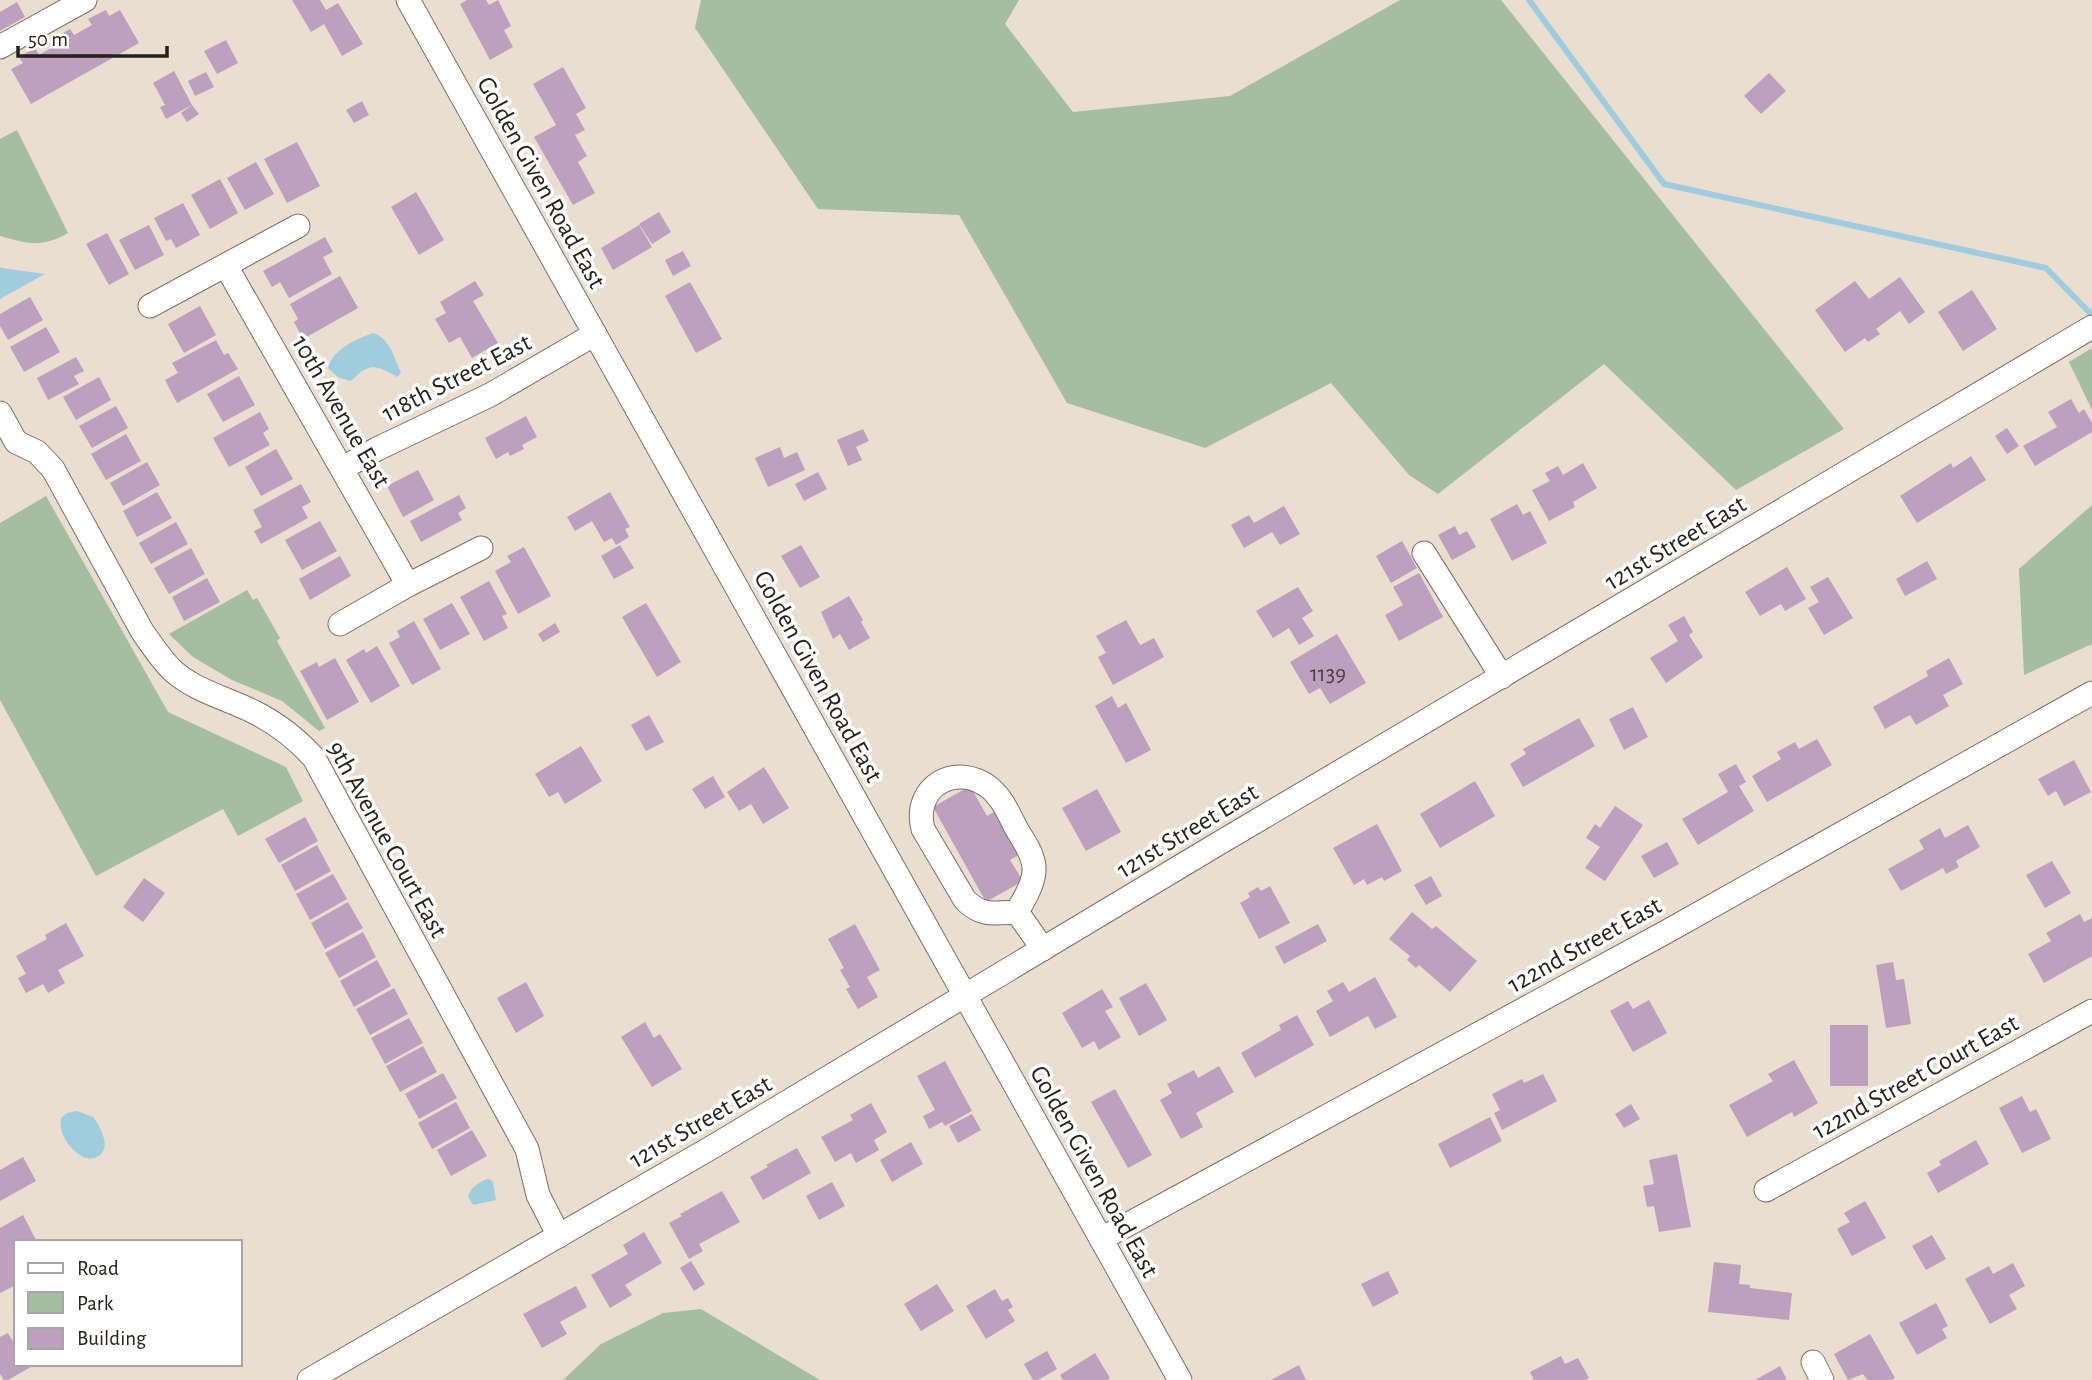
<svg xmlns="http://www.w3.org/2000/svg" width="2092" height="1380" font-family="'Alegreya Sans',sans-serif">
	<rect width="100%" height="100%" fill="#eaded1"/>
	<g fill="#a5bda0">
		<polygon points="701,0 1019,0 1005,24 1073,112 1230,96 1400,0 1501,0 1844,429 1736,490 1604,364 1438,494 1409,475 1331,383 1205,448 1067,403 959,215 818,209 695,28"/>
		<path d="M 17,130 L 68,233 C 42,248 28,244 0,236 L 0,139 Z"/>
		<polygon points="2092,348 2092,410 2069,362"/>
		<polygon points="46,496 168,712 286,767 303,801 238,836 223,809 96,876 0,700 0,523"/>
		<polygon points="2092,505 2092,644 2024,675 2019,569"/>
		<polygon points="247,590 253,600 257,598 280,638 277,641 325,728 319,731 282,701 232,680 193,657 169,634"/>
		<polygon points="701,1309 820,1380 563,1380 601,1344 663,1313"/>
	</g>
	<g fill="#a0cdde">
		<polygon points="0,267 2,268 45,274 0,299"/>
		<path d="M 373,333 C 389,337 395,359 401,373 L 397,377 C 387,371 375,363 364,370 C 358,373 356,378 350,381 L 338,377 L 328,368 C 334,348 355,340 373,333 Z"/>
		<path d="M 77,1111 L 93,1117 C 100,1126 113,1149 97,1157 C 95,1158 90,1159 86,1158 C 71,1152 58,1134 61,1118 L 67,1113 Z"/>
		<path d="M 489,1179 L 493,1182 L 496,1200 L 473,1205 L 468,1196 C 471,1188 480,1180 489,1179 Z"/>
	</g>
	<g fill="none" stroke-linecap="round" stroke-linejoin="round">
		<polyline stroke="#a0cdde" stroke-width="6" points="1529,0 1664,184 2046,268 2092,315"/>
	</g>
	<g fill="#bda0be">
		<polygon points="292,0 320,0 326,10 338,3 363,44 342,56 324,24 311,32"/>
		<polygon points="467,0 486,0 489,5 498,0 511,26 504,30 513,47 490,60 460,4"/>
		<polygon points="17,2 25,17 0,31 0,12"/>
		<polygon points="106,10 109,16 120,10 139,43 31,104 11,69 23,63 19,57 35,48 39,55 58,44 54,38 70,29 74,35 92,25 88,19"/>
		<polygon points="226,40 238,63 217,74 204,51"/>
		<polygon points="563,67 586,108 576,114 585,130 575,135 587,156 578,162 595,193 573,205 534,137 556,125 533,84"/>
		<polygon points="174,71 192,105 166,119 160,107 165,105 153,83"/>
		<polygon points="206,72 214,87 195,96 188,81"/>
		<polygon points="1769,73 1786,91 1761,114 1744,96"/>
		<polygon points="362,101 369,115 354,123 346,110"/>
		<polygon points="192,105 199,114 187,122 181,113"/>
		<polygon points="297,142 320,186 287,203 264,159"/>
		<polygon points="256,162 274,194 245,210 227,178"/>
		<polygon points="220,179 238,213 210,229 191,195"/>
		<polygon points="416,192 444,240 419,255 391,207"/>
		<polygon points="183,203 200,235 176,248 171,239 166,241 154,218"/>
		<polygon points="659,212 671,232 652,244 639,224"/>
		<polygon points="149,225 164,255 135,270 119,240"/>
		<polygon points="639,225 652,247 613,270 601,248"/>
		<polygon points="107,233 129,274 109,285 86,244"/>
		<polygon points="325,237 333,252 323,257 332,274 289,298 280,282 272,287 263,271"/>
		<polygon points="683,251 691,266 673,276 665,260"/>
		<polygon points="340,276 358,308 303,339 294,322 298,319 290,304"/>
		<polygon points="1900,277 1925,312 1909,324 1900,311 1876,329 1880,334 1868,342 1865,338 1845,352 1815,310 1855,281 1869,299"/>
		<polygon points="475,281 484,295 473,301 498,343 472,358 460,337 449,343 435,319 446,313 440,302"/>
		<polygon points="690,282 722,339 696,353 665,296"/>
		<polygon points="1972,290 1997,329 1963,351 1938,312"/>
		<polygon points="30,297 43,320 8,340 0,326 0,314"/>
		<polygon points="200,306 216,335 184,353 168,324"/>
		<polygon points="46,327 60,352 24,372 10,347"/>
		<polygon points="216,340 224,355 228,353 238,369 177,403 165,380 178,373 172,363"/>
		<polygon points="76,357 84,371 74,376 79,384 48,400 37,378"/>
		<polygon points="239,376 255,405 223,422 207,394"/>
		<polygon points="99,377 111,400 76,420 63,397"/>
		<polygon points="2071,399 2079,413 2084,409 2092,423 2092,432 2035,466 2023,446 2057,427 2048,412"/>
		<polygon points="116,406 128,428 92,448 79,426"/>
		<polygon points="260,412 269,429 263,433 270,445 229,467 213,438"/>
		<polygon points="526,416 537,437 522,445 524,449 510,456 508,452 496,459 485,438"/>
		<polygon points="2007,428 2019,446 2007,454 1995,436"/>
		<polygon points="863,429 869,441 856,447 862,460 848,466 837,440"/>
		<polygon points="126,434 141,461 106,480 91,454"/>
		<polygon points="780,447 784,458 797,452 805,470 768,487 755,458"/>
		<polygon points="276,449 293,479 261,496 245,467"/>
		<polygon points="1971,456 1986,480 1917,523 1900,496 1951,463 1953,468"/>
		<polygon points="147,462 160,485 123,506 110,483"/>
		<polygon points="1583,463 1597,488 1573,502 1575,507 1549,521 1532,490 1550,481 1545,473 1558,466 1563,475"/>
		<polygon points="418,470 434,500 403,517 387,486"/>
		<polygon points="818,472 827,489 804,501 795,484"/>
		<polygon points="301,484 311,502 302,507 308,518 261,544 254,531 262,527 253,510"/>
		<polygon points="157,492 172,518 137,537 123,511"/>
		<polygon points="610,492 630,527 625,529 629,537 616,545 612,538 604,542 592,521 575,531 567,517"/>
		<polygon points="459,495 466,508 458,513 462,520 421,542 410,521"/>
		<polygon points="1517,504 1523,515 1530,511 1547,543 1512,561 1490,519"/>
		<polygon points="1284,506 1300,534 1280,545 1272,532 1244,548 1231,525 1249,515 1254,523"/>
		<polygon points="320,521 337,551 302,570 285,540"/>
		<polygon points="176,522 188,544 151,564 139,543"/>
		<polygon points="1455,526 1459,535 1467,531 1476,547 1452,560 1438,535"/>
		<polygon points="1402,541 1417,568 1391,583 1376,556"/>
		<polygon points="620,545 634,568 614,579 601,556"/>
		<polygon points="801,545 820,577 800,588 781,556"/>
		<polygon points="524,547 551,596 518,614 495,571 511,562 507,556"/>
		<polygon points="191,548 205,574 169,594 154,568"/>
		<polygon points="340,556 351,576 310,600 299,579"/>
		<polygon points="1927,561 1937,579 1905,596 1896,579"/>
		<polygon points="1787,567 1806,599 1785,611 1781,604 1760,616 1745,592"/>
		<polygon points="1419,573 1443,617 1399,641 1385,615 1403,605 1393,587"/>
		<polygon points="1828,577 1853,618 1824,635 1808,608 1819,602 1810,587"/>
		<polygon points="207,578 220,602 184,621 172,597"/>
		<polygon points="489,581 507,614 502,616 508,628 484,641 460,597"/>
		<polygon points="1298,587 1313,611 1302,618 1314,636 1299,645 1289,628 1273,638 1256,611"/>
		<polygon points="849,596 863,620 861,622 870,638 849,650 840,634 833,639 821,612"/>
		<polygon points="452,603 470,634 440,650 423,619"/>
		<polygon points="646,603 681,662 657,677 622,617"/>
		<polygon points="1684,616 1693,632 1689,635 1703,657 1666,683 1650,658 1678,641 1668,625"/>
		<polygon points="1126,620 1140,645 1154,638 1164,657 1113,685 1098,657 1106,653 1096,636"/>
		<polygon points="414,621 441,669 412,685 389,643 400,637 397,631"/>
		<polygon points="555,623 560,632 543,642 538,634"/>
		<polygon points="1337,634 1366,683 1330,704 1320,688 1309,694 1290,662"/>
		<polygon points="377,646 400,686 371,703 346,660 364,649 366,653"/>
		<polygon points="335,658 359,702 327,720 300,671 317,662 319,667"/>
		<polygon points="1949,658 1963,684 1943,695 1949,706 1916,725 1910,715 1885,729 1873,707 1928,676 1926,671"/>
		<polygon points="1112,696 1118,708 1126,703 1151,750 1126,763 1095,706"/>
		<polygon points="1633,707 1648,737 1624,750 1609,719"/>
		<polygon points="649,715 664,742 646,751 631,725"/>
		<polygon points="1579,718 1595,746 1523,787 1510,764 1526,754 1523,749"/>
		<polygon points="1817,739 1832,765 1767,802 1752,776 1781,759 1777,752 1795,742 1799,749"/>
		<polygon points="581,746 602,781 565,804 558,792 549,797 535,774"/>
		<polygon points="2074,760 2091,792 2064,806 2056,791 2048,796 2038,779"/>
		<polygon points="1736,764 1746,782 1739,786 1754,811 1698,845 1682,819 1728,792 1718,774"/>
		<polygon points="764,767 789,808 763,824 751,804 739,811 727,792"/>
		<polygon points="713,776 725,797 705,809 692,789"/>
		<polygon points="1475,781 1495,816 1440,848 1420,814"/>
		<polygon points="970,786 987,816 1001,808 1019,855 1010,860 1023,881 986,902 933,807"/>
		<polygon points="1097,789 1121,832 1086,851 1062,808"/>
		<polygon points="1615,806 1643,825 1605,881 1585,868 1600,847 1586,838 1595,824 1600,828"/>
		<polygon points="305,817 318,841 279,863 265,839"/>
		<polygon points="1377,824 1402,871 1384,881 1382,877 1367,885 1364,879 1354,885 1333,848"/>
		<polygon points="1968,825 1980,847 1956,861 1959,867 1946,874 1943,868 1901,891 1888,869 1924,849 1919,840 1940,828 1945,838"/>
		<polygon points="1667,842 1679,864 1654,878 1641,856"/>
		<polygon points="317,845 331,871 295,891 281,865"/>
		<polygon points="2052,861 2071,893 2045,908 2026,875"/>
		<polygon points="333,874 347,899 310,920 296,894"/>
		<polygon points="1431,876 1442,896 1426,905 1414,885"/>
		<polygon points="144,878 165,893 143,922 123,907"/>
		<polygon points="1270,886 1290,923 1259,939 1240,903 1250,897 1248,893 1258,887 1261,891"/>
		<polygon points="348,902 363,928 325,949 311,923"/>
		<polygon points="1412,912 1432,929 1436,926 1477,961 1450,992 1419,965 1416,968 1407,960 1410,956 1389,939"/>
		<polygon points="2080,914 2084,922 2092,918 2092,956 2044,983 2028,954 2051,941 2046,933"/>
		<polygon points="66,923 84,956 58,970 65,983 48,993 43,984 26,993 18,978 26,974 16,956 47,939 45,935"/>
		<polygon points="855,924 880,970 867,977 878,997 858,1009 846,989 850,987 840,970 844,968 828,939"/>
		<polygon points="1318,924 1327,941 1284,964 1275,947"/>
		<polygon points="363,932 376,957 339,978 325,953"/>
		<polygon points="377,960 391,986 354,1007 340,981"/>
		<polygon points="1893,962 1896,980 1904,979 1911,1024 1886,1028 1876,965"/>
		<polygon points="1375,977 1397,1017 1375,1029 1368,1016 1330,1037 1316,1011 1333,1001 1327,991 1343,982 1349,992"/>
		<polygon points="526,982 544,1016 516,1033 497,998"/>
		<polygon points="1146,983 1167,1020 1139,1036 1119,998"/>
		<polygon points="394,988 408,1014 370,1035 356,1009"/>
		<polygon points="1102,989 1113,1007 1105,1011 1121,1037 1099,1050 1094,1041 1082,1048 1062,1013"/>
		<polygon points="1649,1000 1667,1033 1633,1052 1610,1011 1628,1001 1633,1009"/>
		<polygon points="1297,1015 1314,1045 1255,1078 1241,1053 1281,1030 1279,1025"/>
		<polygon points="409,1018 423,1043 385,1064 371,1038"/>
		<polygon points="645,1022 654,1038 660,1034 682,1069 652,1087 621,1037"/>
		<rect x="1830" y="1025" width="38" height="61"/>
		<polygon points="423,1046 437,1072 400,1092 386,1066"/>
		<polygon points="1794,1060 1818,1103 1794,1117 1792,1112 1747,1137 1729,1105 1773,1081 1768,1074"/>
		<polygon points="945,1061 972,1111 945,1126 942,1122 929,1129 923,1116 935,1110 917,1076"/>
		<polygon points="1219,1066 1234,1092 1196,1113 1203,1127 1181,1139 1160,1100 1172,1093 1167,1084 1194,1070 1198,1078"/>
		<polygon points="443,1073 457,1098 419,1119 405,1094"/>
		<polygon points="1543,1074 1557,1101 1502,1130 1494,1113 1500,1110 1492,1094 1522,1079 1524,1083"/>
		<polygon points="1115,1089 1152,1155 1128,1168 1091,1102"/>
		<polygon points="2022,1096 2030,1112 2036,1109 2051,1139 2022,1153 1999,1108"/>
		<polygon points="456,1102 470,1128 432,1149 418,1123"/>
		<polygon points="871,1103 887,1132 874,1140 879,1150 856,1163 851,1153 835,1162 821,1137 853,1120 850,1115"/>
		<polygon points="1631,1104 1640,1119 1624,1128 1615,1114"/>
		<polygon points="972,1114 981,1130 958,1143 949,1126"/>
		<polygon points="1490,1117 1502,1141 1450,1168 1438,1144"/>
		<polygon points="472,1130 487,1156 451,1176 437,1150"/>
		<polygon points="1976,1140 1989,1164 1938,1193 1927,1173 1941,1165 1939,1161"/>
		<polygon points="911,1142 923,1164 892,1182 880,1160"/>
		<polygon points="797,1148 811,1173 763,1200 750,1177 768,1167 766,1165"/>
		<polygon points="1677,1154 1691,1227 1659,1232 1654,1206 1647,1207 1643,1186 1654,1184 1649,1160"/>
		<polygon points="23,1157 36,1181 0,1201 0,1170"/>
		<polygon points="832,1182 845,1206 819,1220 806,1196"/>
		<polygon points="722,1191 740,1222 699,1244 703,1251 689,1259 669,1223 682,1216 680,1214"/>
		<polygon points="1865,1201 1886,1238 1852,1256 1837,1229 1850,1222 1844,1213"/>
		<polygon points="23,1215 37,1242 16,1242 16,1285 0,1293 0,1228"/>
		<polygon points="644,1232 662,1263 625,1285 632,1295 610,1308 591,1275 628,1254 623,1245"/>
		<polygon points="1932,1235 1946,1259 1926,1270 1912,1246"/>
		<polygon points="691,1261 705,1284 694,1291 680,1268"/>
		<polygon points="1714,1262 1741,1265 1739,1284 1750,1285 1750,1288 1792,1293 1789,1320 1708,1312"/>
		<polygon points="2013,1263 2025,1286 2009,1295 2017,1309 1990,1324 1965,1279 1989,1266 1993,1274"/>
		<polygon points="1388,1271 1399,1293 1373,1307 1361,1284"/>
		<polygon points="937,1284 954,1311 921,1331 904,1304"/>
		<polygon points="576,1286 587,1307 560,1322 567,1334 542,1348 523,1314"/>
		<polygon points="995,1289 1002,1301 1008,1298 1013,1307 1008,1310 1015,1321 986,1339 966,1306"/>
		<polygon points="1936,1303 1948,1326 1942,1329 1947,1338 1917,1355 1899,1323"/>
		<polygon points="8,1333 16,1347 16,1364 36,1364 8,1380 4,1380 0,1374 0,1337"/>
		<polygon points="1870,1334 1895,1378 1891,1380 1867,1380 1863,1374 1848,1380 1834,1354"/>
		<polygon points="1047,1351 1057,1369 1038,1380 1033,1380 1024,1364"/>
		<polygon points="1095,1353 1110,1378 1107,1380 1063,1380 1060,1375"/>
		<polygon points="1561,1356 1565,1364 1578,1358 1589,1378 1585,1380 1534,1380 1530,1372"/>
		<polygon points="1299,1365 1306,1380 1271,1380"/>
		<polygon points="1780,1366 1787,1380 1755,1380"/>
	</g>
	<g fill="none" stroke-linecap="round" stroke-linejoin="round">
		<g stroke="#7b7064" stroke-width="25">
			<g id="minor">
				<polyline points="408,0 1180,1380"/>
				<polyline points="0,47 85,0"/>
				<polyline points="226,266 408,585"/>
				<polyline points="150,306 298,226"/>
				<path d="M 0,413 L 16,442 L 37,452 L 53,469 L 142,631 C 151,644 160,658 172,670 C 195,691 226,698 254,712 C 278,724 296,738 314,758 L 527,1149 L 538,1195 L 559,1236"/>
				<polyline points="343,468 377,449 490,395 595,334"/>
				<polyline points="1424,553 1502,677"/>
				<polyline points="340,624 408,585 481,548"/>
				<path d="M 1017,912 C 1024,899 1035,883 1034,867 C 1033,853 1023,840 1016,828 C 1009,814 1002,798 990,788 C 956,761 912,787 923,829 L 965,900 C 982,917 995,913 1017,912 L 1043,949"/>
				<polyline points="1766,1190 2092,1011"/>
				<polyline points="1101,1239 1666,932 2092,693"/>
				<polyline points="1813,1362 1822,1380"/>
				<polyline points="309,1380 714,1146 1216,845 2092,327"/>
			</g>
		</g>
		<use href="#minor" stroke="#fff" stroke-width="23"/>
	</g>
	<g text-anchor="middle" stroke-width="7" stroke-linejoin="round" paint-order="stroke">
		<g font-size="23" fill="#4b4144">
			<text x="1328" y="681">1139</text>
		</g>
		<g font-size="26" fill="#25211c" stroke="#fff">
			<text transform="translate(542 182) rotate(61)" y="9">Golden Given Road East</text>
			<text transform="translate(456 377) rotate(-27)" y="9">118th Street East</text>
			<text transform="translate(342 411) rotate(60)" y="9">10th Avenue East</text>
			<text transform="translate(1675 542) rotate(-31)" y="9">121st Street East</text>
			<text transform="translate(819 676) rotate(61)" y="9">Golden Given Road East</text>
			<text transform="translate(1187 830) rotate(-31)" y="9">121st Street East</text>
			<text transform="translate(388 839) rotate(61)" y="9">9th Avenue Court East</text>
			<text transform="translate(1584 944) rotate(-29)" y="9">122nd Street East</text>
			<text transform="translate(1915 1076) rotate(-29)" y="9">122nd Street Court East</text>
			<text transform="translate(700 1121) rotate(-30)" y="9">121st Street East</text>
			<text transform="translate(1095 1171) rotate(61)" y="9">Golden Given Road East</text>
		</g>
	</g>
	<rect x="14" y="1240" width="228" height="126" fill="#ffffff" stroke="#a8a6a4" stroke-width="2"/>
	<rect x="28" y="1263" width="35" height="10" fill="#ffffff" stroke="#a8a6a4" stroke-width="2"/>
	<text x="77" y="1275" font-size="21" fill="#25211c">Road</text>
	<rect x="28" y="1292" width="35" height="21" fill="#a5bda0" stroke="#a8a6a4" stroke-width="2"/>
	<text x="77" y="1310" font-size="21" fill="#25211c">Park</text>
	<rect x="28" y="1328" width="35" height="21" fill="#bda0be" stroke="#a8a6a4" stroke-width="2"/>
	<text x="77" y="1345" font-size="21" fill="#25211c">Building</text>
	<path d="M18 46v10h149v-10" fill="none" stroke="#25211c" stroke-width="3.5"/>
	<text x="28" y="46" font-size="21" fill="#25211c" stroke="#ffffff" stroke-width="5" paint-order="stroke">50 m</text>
</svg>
